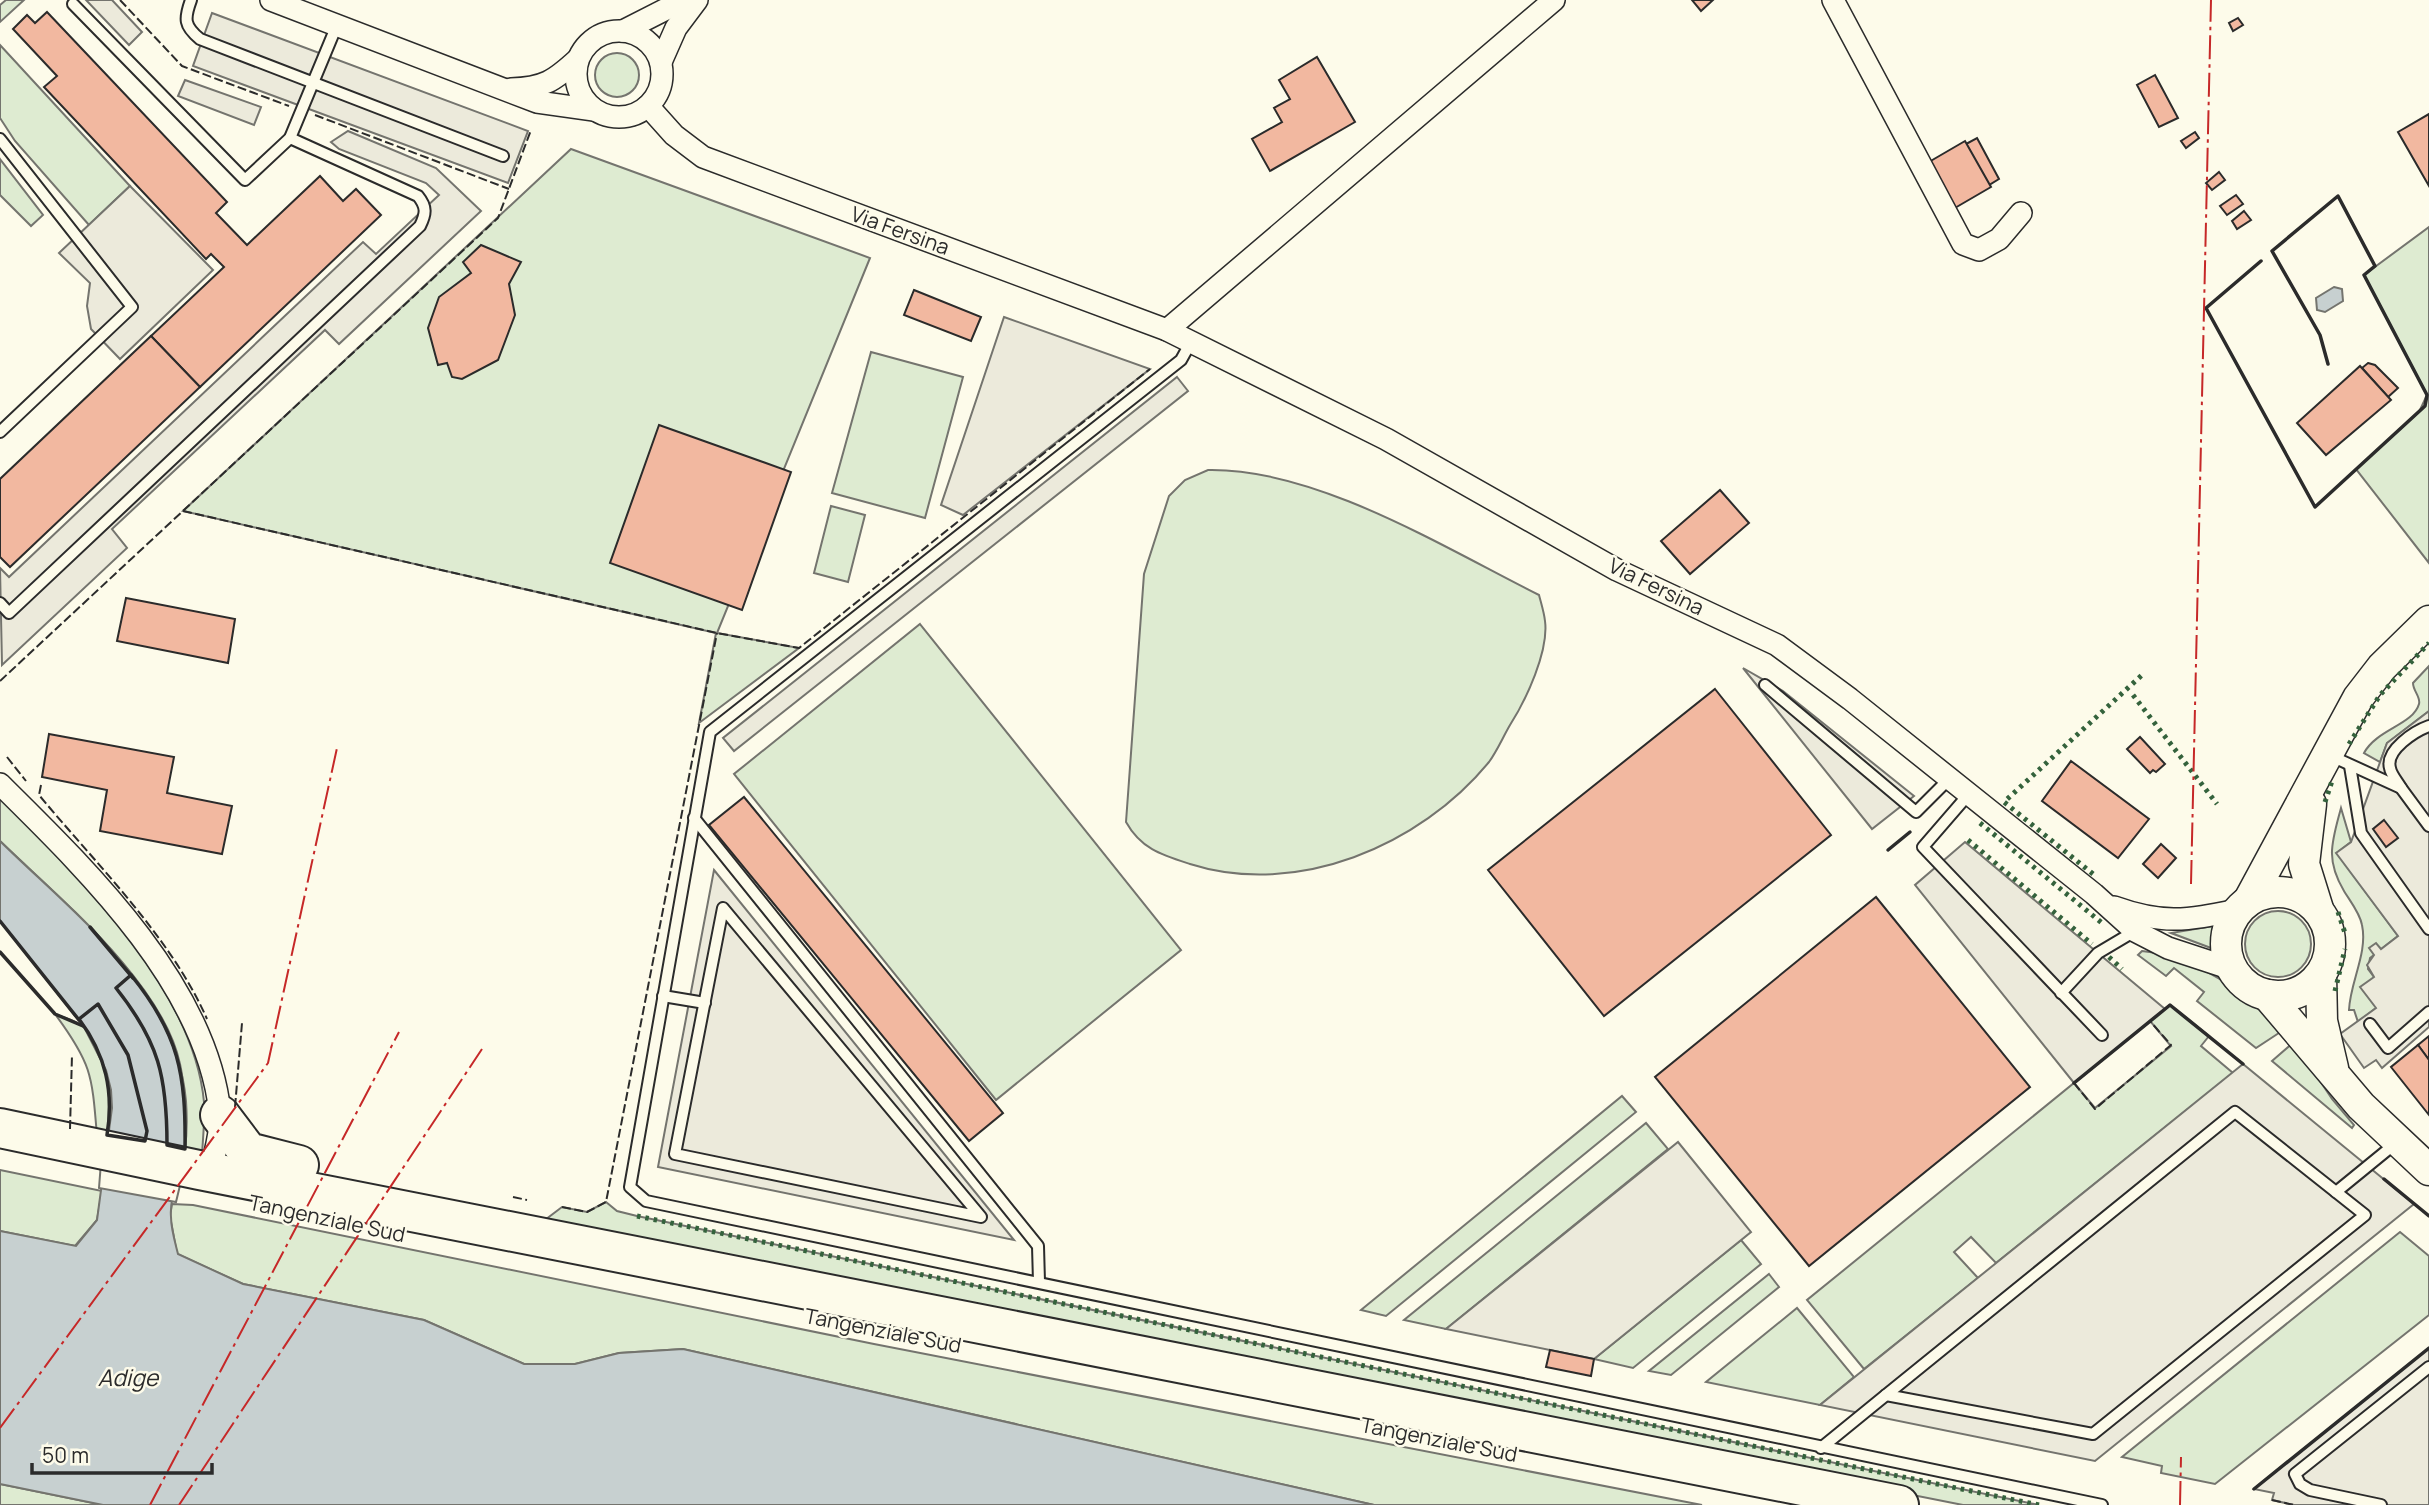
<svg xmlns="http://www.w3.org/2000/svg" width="2429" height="1505" font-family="Manrope,sans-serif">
	<rect width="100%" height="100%" fill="#fdfbea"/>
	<g fill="#deebd1" stroke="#74746e" stroke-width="2">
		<polygon points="6,0 24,0 0,22 0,5"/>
		<polygon points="0,45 130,186 89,225 15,141 0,118"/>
		<circle cx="617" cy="75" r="22"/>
		<polygon points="571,149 870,258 717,633 799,648 699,723 716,633 183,511"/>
		<polygon points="0,159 43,215 31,226 0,195"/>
		<polygon points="2429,227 2429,563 2356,469 2419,412 2427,395 2364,275"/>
		<polygon points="871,352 963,377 925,518 832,493"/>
		<path d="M 1208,470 C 1316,468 1443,547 1539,595 C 1541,603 1544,612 1545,621 C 1549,651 1526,700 1510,725 C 1503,737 1497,751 1489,762 C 1420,846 1297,898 1190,864 C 1162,855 1141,849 1126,822 L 1144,574 L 1169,496 L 1185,480 Z"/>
		<polygon points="831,506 865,515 848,582 814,573"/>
		<polygon points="920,624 1181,950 996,1100 734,774"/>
		<path d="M 2429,666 L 2429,711 L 2387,743 L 2380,762 L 2364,753 C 2377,729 2413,725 2419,704 C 2421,697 2413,691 2413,683 Z"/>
		<path d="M 0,796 C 76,877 193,985 204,1102 C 205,1119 203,1137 202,1155 L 185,1149 C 186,1120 186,1092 180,1064 C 163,983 58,897 0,841 Z"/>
		<path d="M 2341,808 L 2351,842 L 2337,853 L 2398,936 L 2370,958 L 2368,969 L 2374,977 L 2376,1008 L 2358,1022 L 2354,1010 L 2349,1010 C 2350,982 2368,953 2362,925 C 2360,913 2350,901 2344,891 C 2325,859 2332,842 2341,808 Z"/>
		<circle cx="2278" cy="944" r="33"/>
		<polygon points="2213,926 2211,948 2171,933"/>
		<path d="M 2142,951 C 2197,956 2245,994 2285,1029 L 2256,1048 L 2197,1001 L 2204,992 L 2174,968 L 2166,976 L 2138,955 Z"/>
		<polygon points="2170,1005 2209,1036 2201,1046 2233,1073 1996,1263 1971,1237 1954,1252 1978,1278 1864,1369 1807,1300 2074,1083 2095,1108 2171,1046 2150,1021"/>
		<path d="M 55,1014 C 64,1018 79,1021 85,1028 C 111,1057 113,1100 107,1135 L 97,1136 C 92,1075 92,1064 55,1014 Z"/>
		<polygon points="2294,1042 2332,1099 2354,1125 2352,1128 2272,1061"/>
		<polygon points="1622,1096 1636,1112 1386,1316 1361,1310"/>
		<polygon points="1646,1123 1668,1149 1446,1329 1404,1320"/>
		<polygon points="0,1170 102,1191 97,1220 75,1246 0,1231"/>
		<polygon points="606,1202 617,1211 637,1216 2039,1505 1963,1505 541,1223 562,1207 587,1212"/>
		<polygon points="172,1204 193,1205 874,1344 1702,1505 1374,1505 683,1349 619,1353 575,1364 524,1364 424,1320 243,1284 177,1254 170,1216"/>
		<polygon points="2400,1232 2429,1256 2429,1315 2215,1484 2161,1473 2162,1466 2122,1457"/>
		<polygon points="1741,1240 1761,1264 1633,1368 1594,1359"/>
		<polygon points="1769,1274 1779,1287 1671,1375 1649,1371"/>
		<polygon points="1797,1308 1854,1377 1820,1405 1706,1382"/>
		<polygon points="0,1484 103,1505 0,1505"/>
	</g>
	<g fill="#eceadb" stroke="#74746e" stroke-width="2">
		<polygon points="86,0 112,0 142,32 129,45"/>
		<polygon points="212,13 528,131 508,183 193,66"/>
		<polygon points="185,80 261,107 254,125 178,96"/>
		<polygon points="348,131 436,168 481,211 339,344 325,330 112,529 127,548 2,665 0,568 9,577 363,242 376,254 439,195 426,183 339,149 331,142"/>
		<polygon points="130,186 213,270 120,359 91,329 87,306 90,283 59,253"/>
		<polygon points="1004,317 1150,369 963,515 941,505"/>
		<polygon points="1177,377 1188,391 734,751 723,738"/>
		<polygon points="1743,668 1783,691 1914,796 1872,829"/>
		<polygon points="2429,711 2429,1027 2382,1068 2376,1060 2364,1068 2340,1034 2376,1008 2360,987 2374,977 2367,965 2374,955 2369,948 2376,943 2381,949 2398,936 2336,853 2351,842 2387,743"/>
		<polygon points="1965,842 2165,1009 2074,1083 1915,885"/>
		<polygon points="714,870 1014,1240 658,1167"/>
		<polygon points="2243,1064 2414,1204 2095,1461 1820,1405"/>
		<polygon points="1678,1142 1751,1232 1594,1359 1446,1329"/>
		<polygon points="2429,1348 2429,1505 2294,1505 2272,1500 2274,1493 2254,1489"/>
	</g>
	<g fill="#c7d0d0" stroke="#74746e" stroke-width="2">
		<polygon points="2334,287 2342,289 2343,301 2325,312 2317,310 2316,298"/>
		<path d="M 0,841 C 74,914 176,989 186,1101 C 187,1116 187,1134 185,1149 C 183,1171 169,1194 171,1217 C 171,1229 175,1242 178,1254 L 243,1284 L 424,1320 L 524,1364 L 575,1364 L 619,1353 L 683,1349 L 1374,1505 L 103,1505 L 0,1484 L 0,1231 L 76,1246 L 97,1220 L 112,1108 L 111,1090 L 106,1070 L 84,1027 L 0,921 Z"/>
	</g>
	<polygon fill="#fdfbea" stroke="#74746e" stroke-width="2" points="103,1137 188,1152 176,1202 99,1188"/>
	<g fill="#f2b8a0" stroke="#2b2b2b" stroke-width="2">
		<polygon points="1692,0 1713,0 1701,11"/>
		<polygon points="47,12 227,202 216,213 247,245 320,176 343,201 356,189 381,215 200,387 151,336 224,267 211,254 206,259 44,87 57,76 13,29 27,15 35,23"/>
		<polygon points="2238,18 2243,25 2233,31 2229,23"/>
		<polygon points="1317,57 1355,122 1270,171 1252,139 1282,122 1274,108 1290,99 1279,80"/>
		<polygon points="2155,75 2178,118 2159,127 2137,85"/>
		<polygon points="2429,114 2429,186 2398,132"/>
		<polygon points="2195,132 2199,138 2186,148 2181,141"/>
		<polygon points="1977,138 1999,179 1989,185 1966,144"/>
		<polygon points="1965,141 1991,187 1948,212 1922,166"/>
		<polygon points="2219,172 2225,180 2212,190 2206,183"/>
		<polygon points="2236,195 2243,204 2227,215 2220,206"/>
		<polygon points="2244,211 2251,220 2237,229 2232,221"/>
		<polygon points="481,245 521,262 509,284 515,315 498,360 462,379 452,377 447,363 438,365 428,328 439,297 471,273 463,262"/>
		<polygon points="914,290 981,317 971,341 904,315"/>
		<polygon points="151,336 200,387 10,567 0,557 0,479"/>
		<polygon points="2368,363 2375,365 2398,388 2388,397 2362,368"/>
		<polygon points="2360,366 2391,400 2326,455 2297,423"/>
		<polygon points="659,425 791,472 742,610 610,563"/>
		<polygon points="1720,490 1749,523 1690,574 1661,541"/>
		<polygon points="126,598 235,619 228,663 117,641"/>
		<polygon points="1715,689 1831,835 1604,1016 1488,870"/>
		<polygon points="49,734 174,757 167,793 232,806 222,854 100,831 107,790 42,777"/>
		<polygon points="2140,737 2165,764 2156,772 2153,770 2150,773 2127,749"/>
		<polygon points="2071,761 2149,819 2118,858 2042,801"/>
		<polygon points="744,797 1003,1113 969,1141 709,825"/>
		<polygon points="2384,820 2398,838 2386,847 2373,829"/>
		<polygon points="2161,844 2176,858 2158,878 2143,864"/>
		<polygon points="1876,897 2030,1087 1809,1266 1655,1077"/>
		<polygon points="2429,1036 2429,1060 2418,1045"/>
		<polygon points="2418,1045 2429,1060 2429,1115 2391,1067"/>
		<polygon points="1550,1350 1594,1359 1591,1376 1546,1367"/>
	</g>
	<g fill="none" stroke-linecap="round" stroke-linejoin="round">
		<g stroke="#2b2b2b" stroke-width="14">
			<g id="lane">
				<path d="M 191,0 C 184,19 184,26 200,39 L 503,156"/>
				<polyline points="73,4 245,180 290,138 337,25"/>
				<polyline points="0,139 132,307 0,432"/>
				<polyline points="1191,342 1181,360 710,732 630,1187 646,1201 2102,1505"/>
				<path d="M 0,603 L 9,613 L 420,226 C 426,214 427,207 418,196 L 290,138"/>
				<polyline points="1765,685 1916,812 1949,779"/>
				<polyline points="2329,755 2401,788 2429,826"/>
				<polyline points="2350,766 2361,833 2429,929"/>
				<path d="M 2401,788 C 2398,782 2391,775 2390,768 C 2385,750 2415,731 2429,726"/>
				<polyline points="1968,795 1923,847 2102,1035"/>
				<polyline points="694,818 1038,1246 1039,1282"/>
				<polygon points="723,908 981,1217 675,1154"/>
				<polyline points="2061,993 2098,953 2135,931"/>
				<polyline points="663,996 705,1003"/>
				<polyline points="2370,1024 2388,1048 2429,1012"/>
				<polygon points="2235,1112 2365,1215 2093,1434 1886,1395"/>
				<polyline points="2336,1192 2396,1143"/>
				<polyline points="1821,1448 1886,1395"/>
				<polyline points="2381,1505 2310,1490 2300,1484 2295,1474 2429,1367"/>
			</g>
		</g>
		<g stroke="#2b2b2b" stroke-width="24">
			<g id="street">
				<polyline points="271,0 537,102 594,110"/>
				<polyline points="1833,0 1963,244 1979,250 1999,239 2021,213"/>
				<circle cx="619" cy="74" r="43"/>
				<polyline points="623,31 684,0"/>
				<polyline points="661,62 676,28 697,0"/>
				<path d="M 511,89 C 544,88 554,81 578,59"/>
				<polyline points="648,106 674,135 703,157 1167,330 1386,439 1617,570 1777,645 1850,699 2094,894 2135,931 2168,948 2232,969"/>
				<polyline points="1167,330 1554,0"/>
				<path d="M 0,784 C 87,870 207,986 220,1113 C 222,1131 214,1154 211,1171"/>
				<path d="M 2114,907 C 2164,925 2187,920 2238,910"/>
			</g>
		</g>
		<g stroke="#2b2b2b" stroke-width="33">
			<g id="secondary">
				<polyline points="2311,804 2304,864 2318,909"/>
				<circle cx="2278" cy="944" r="52"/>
				<polyline points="2249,900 2358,698 2382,667 2429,621"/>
				<polyline points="2321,975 2322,1021 2333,1068"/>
				<polyline points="2267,995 2361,1106 2429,1170"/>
			</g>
		</g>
		<g stroke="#2b2b2b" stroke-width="42">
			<g id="highway">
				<polyline points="220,1115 248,1152 299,1165"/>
				<polyline points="0,1128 199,1170 1899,1505"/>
			</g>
		</g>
		<use href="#lane" stroke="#fdfbea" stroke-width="10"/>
		<use href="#street" stroke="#fdfbea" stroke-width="21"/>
		<use href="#secondary" stroke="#fdfbea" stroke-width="30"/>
		<use href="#highway" stroke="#fdfbea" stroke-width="38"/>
		<g stroke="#34623c" stroke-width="5" stroke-dasharray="3.5 5" stroke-linecap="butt">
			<polyline points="2133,695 2217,804"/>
			<polyline points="2349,744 2380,695 2429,643"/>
			<polyline points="2325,802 2333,778"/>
			<polyline points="1980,823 2102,923"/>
			<polyline points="1968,840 2092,944"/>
			<polyline points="2093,874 2004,802 2142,675"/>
			<polyline points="2338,912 2345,933"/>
			<polyline points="2109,957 2122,969"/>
			<polyline points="2335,991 2345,949"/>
			<polyline points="637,1216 2039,1505"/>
		</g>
		<g stroke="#2b2b2b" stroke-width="2" stroke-dasharray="9 3.5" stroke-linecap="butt">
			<polyline points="120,0 182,66 289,106"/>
			<polyline points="315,115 509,189"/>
			<polyline points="183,511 717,633 799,648 1150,369"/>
			<polyline points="0,681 498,218 531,130"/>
			<polyline points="7,757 26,781"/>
			<path d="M 41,785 L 39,795 C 96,864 171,937 207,1019"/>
			<polyline points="2074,1083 2095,1109 2171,1045 2150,1021"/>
			<polyline points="235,1107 242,1023"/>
			<polyline points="70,1129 72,1055"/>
			<polyline points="513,1197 527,1200"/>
			<polyline points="562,1207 587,1212 606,1202 717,633"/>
			<polyline points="2272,1500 2294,1505"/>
		</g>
		<g stroke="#2b2b2b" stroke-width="3.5">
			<polyline points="2261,261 2206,308 2315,507 2425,406 2427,395 2364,275 2375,266 2338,196 2272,251 2320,335 2328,364"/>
			<polyline points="1888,850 1910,832"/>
			<polyline points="0,921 79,1020"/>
			<polyline points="90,927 133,978"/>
			<polyline points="0,952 55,1014 83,1026"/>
			<path d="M 131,975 C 179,1034 186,1074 185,1149 L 167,1145 C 167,1077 159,1042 116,988 Z"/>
			<path d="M 98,1004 L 128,1055 L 147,1131 L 145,1141 L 107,1135 C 114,1092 106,1055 79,1019 Z"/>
			<polyline points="2074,1083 2170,1005 2243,1064"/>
			<polyline points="2384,1179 2429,1216"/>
			<polyline points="2254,1489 2429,1348"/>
		</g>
		<g stroke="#c62828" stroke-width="2" stroke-dasharray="24 5 3.5 5" stroke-linecap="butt">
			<polyline points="2191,884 2211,0"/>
			<polyline points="0,1428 268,1063 337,748"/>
			<polyline points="150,1505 399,1032"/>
			<polyline points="179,1505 482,1049"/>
			<polyline points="2180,1505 2181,1457"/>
		</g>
	</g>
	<g text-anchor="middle" stroke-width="5" stroke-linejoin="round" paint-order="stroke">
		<g font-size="21" fill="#2b2b2b" stroke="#fdfbea">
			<text transform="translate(900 231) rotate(20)" y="7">Via Fersina</text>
			<text transform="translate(1656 587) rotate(26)" y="7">Via Fersina</text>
			<text transform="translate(327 1219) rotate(12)" y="7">Tangenziale Sud</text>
			<text transform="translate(883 1331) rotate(11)" y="7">Tangenziale Sud</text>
			<text transform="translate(1439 1440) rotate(11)" y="7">Tangenziale Sud</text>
		</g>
		<g font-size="23" font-style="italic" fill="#2b2b2b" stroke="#fdfbea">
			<text x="128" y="1386">Adige</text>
		</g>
	</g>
	<path d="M32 1463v10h180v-10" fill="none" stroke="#2b2b2b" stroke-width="3.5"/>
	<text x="42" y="1463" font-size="21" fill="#2b2b2b" stroke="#fdfbea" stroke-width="5" paint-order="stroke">50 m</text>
</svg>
